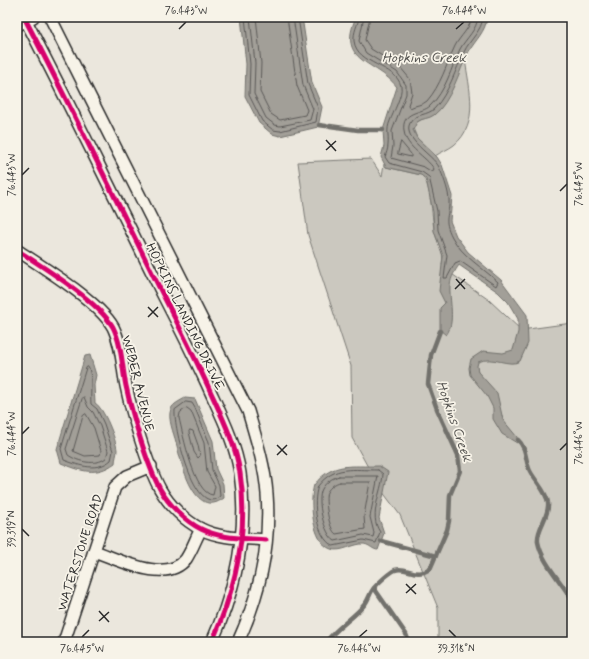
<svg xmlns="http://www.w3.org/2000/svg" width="589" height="659" font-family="Mynerve,sans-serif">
	<rect width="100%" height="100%" fill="#ebe7dd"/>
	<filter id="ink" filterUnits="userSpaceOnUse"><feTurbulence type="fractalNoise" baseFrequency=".025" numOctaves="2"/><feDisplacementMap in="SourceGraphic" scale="8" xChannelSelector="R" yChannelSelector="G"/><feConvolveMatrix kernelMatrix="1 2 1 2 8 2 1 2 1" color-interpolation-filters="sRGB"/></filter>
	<g filter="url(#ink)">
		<g fill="#cbc8bf" stroke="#7b7a75">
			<path d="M 465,59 C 469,88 480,124 454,145 C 449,149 441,152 435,156 L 417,138 L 413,128 C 417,117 431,119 439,110 Z"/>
			<path d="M 371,159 L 382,176 L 384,164 L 386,167 L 421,175 C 431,181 432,218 434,229 C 436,243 445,248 442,265 L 446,270 L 489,300 L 521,330 L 572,323 L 572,642 L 438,642 L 438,608 L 400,515 L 379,487 L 352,438 L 351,366 L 308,235 L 298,162 Z"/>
		</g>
		<g fill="#a29f98" stroke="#72716c">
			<polygon points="241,17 302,17 312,83 322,107 318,127 280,136 272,134 259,123 245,96 246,64"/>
			<path d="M 356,17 L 487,17 C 486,32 475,40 468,53 C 459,71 451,102 434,115 C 429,119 422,118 417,122 L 413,130 L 417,138 L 437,157 L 442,165 L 452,196 L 450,221 L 456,236 L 468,252 L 501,280 L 527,315 L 528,343 L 520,361 C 509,368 493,355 478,362 L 477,366 L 478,372 L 497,393 L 503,420 L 517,437 L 517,443 L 502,434 L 493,419 L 493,408 L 487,396 L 470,375 L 469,368 L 471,359 L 483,351 L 503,353 L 513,350 L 518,332 L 518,319 L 508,302 L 498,292 L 459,265 C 455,271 451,277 450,285 C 449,300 456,323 446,335 L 440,330 L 440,308 L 445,303 L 439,291 L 443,256 L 434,231 L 433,212 L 426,179 L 421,175 L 386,167 L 381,157 L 384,146 L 383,130 L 397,87 C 376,60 336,63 356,17 Z"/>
			<path d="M 90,355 L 96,375 L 94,385 L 95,403 C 104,408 116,439 117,450 C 117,454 115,459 115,463 C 96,477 81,471 61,463 L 57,449 L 85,356 Z"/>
			<path d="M 185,398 L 195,399 L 213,441 L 216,469 L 223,484 L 224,498 C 194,521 181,462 176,442 C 174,434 167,418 171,409 C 173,404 180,401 185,398 Z"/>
			<path d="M 379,466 L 388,472 L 379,518 L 384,533 L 378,550 C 373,550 370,545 364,544 C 354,543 341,553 331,549 C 312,543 309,501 314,485 C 333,461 351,467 379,466 Z"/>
		</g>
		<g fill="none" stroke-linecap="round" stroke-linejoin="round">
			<g stroke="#5b5957" stroke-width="1">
				<polyline points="245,17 250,64 249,95 262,121 273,130 280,131 316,122 318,108 308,84 298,17"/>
				<polyline points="250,17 255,63 254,94 266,118 275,125 280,126 310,120 313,109 303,85 293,17"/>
				<polyline points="256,17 261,63 260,92 271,114 280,120 305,115 307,110 297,86 287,17"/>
				<path d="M 359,17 C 358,25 353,32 354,41 C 357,65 396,65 401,86 C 403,94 393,113 390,121 C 386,130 389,136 388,145 C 388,149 386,154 385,157 L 389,163 L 422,172 L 429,177 L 437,211 L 438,230 L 447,255 L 444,278 L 447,278 L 455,263 L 460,261 L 496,286 L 498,282 C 483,268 462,256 452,237 C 442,218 450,216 449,199 C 448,189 443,176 439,167 C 433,155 402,139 410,123 C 415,113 428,116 435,108 C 449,92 455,71 464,52 C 470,39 482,31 483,17"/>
				<path d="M 364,17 L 359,41 L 366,53 L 397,72 L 406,85 L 406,94 L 392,131 L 393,146 L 391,158 L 424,167 L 432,172 L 434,169 C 426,156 406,148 404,131 C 401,110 422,114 430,106 C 446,91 451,68 460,49 C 466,38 477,30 478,17"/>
				<path d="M 370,17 L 365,40 L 371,49 L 400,67 L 410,79 L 412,93 L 408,105 L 410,108 C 415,105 423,105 427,101 C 441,85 446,65 455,46 C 460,36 470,29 472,17"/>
				<polygon points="401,142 411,154 411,157 398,154"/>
				<path d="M 88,367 C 93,373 90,394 91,404 L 97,409 L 104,424 L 113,451 L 111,460 C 97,472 80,466 64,460 L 61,449 L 86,368 Z"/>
				<path d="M 84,397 L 88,407 L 93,412 L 100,426 L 108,451 L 106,458 C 96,466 78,462 68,455 L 66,449 L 82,399 Z"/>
				<path d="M 186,402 L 192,403 L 195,408 L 209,442 L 212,470 L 219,485 L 220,496 C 195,520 173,426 175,410 Z"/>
				<path d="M 187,408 L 191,411 L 204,443 L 207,472 L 215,486 L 213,495 C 194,494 183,434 179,418 L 180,413 Z"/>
				<polygon points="86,414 94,428 101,451 100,455 85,456 73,451 83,416"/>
				<polygon points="190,430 193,431 198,445 200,456 198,458 194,452 189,432"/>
				<path d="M 378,470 L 383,474 C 382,492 368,515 380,532 L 376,543 L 363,540 L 333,546 C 316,537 312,503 318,486 C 334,465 353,470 378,470 Z"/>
				<path d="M 339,476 L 378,476 L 370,517 L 374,533 L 373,537 L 363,535 L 335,541 C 324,535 316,500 322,489 C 326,482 332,478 339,476 Z"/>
				<path d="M 340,482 L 370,482 L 364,516 L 365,529 L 336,534 C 329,530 324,500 327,492 C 330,487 335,483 340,482 Z"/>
			</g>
			<g stroke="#72716c" stroke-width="4.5">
				<polyline points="319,125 326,126"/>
				<polyline points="330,126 358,130 383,130"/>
				<path d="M 518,440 C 527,448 525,461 530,471 C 535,481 547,492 548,503 C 550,516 536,529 538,542 C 542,563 562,582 572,600"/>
				<polyline points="381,541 436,556"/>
				<polyline points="374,588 406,634 409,642"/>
				<path d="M 326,642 C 337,627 354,618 365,604 C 369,599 370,592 374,588 C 379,582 389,573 395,570 C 408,566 415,579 430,569 L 447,530 L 449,521 L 450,495 L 460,471 L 458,455 L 437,409 L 428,384 L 431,355 L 440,331"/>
			</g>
			<g stroke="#2b2b2b" stroke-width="14">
				<g id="minor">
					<path d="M 24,17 C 72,109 117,202 163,295 C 178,324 193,354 207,384 C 220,413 235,441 240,473 C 249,532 236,588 212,642"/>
					<path d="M 50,17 L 248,411 C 256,438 265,466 267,494 C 271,545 259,596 238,642"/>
					<polyline points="17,25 33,17"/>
					<path d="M 17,250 C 43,267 98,301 113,327 C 122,345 122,367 126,386 C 132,414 147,465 160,489 C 169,505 185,521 201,529 C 221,539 245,538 266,540"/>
					<path d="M 94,551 C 118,559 166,585 186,559 C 192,550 196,538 201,529"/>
					<polyline points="64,642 115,487 127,476 151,466"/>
				</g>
			</g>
			<use href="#minor" stroke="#f7f3e8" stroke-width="11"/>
			<g stroke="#f7f3e8" stroke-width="8">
				<g id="cycleway">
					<path d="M 24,17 C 72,109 117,202 163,295 C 178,324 193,354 207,384 C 220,413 235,441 240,473 C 249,532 236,588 212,642"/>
					<path d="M 17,250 C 43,267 98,301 113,327 C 122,345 122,367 126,386 C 132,414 147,465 160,489 C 169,505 185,521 201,529 C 221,539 245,538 266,540"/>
				</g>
			</g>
			<use href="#cycleway" stroke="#d6006c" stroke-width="5"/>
		</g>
	</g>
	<path fill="none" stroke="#2b2b2b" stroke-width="1.5" d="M 179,29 L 186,22M 456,29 L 464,22M 326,140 L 336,151M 326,150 L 336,141M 22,175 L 29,168M 560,191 L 567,184M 456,279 L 465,289M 455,289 L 465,279M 148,307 L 158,317M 148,317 L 158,307M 22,434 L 29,427M 277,445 L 287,455M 560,450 L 567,443M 277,455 L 287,445M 22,529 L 29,536M 406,584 L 416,594M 406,593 L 416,584M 99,611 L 109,622M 99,621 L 109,612M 449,630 L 456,637M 82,637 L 89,630M 359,637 L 367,630"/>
	<g text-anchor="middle" stroke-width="3.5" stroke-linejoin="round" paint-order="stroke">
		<g font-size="13" fill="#2b2b2b" stroke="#f7f3e8">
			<text transform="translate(186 316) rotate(64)" y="5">HOPKINS LANDING DRIVE</text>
			<text transform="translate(139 383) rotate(76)" y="5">WEBER AVENUE</text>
			<text transform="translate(79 552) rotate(-72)" y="5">WATERSTONE ROAD</text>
		</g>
		<g font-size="14" font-style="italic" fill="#555451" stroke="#f7f3e8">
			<text x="424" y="62">Hopkins Creek</text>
			<text transform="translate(455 421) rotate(71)" y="5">Hopkins Creek</text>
		</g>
	</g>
	<rect width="589" height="659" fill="none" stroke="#f7f3e8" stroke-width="44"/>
	<rect x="22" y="22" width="545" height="615" fill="none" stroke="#2b2b2b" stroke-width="1.5"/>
	<g font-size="10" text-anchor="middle" fill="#2b2b2b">
		<text x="186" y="14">76.443°W</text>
		<text x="464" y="14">76.444°W</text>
		<text transform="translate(11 175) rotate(-90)" y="4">76.443°W</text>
		<text transform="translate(578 184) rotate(-90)" y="4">76.445°W</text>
		<text transform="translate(11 434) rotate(-90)" y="4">76.444°W</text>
		<text transform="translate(578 443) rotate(-90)" y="4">76.446°W</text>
		<text transform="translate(11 529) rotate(-90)" y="4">39.319°N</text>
		<text x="82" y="652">76.445°W</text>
		<text x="359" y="652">76.446°W</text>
		<text x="456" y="652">39.318°N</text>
	</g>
</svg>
